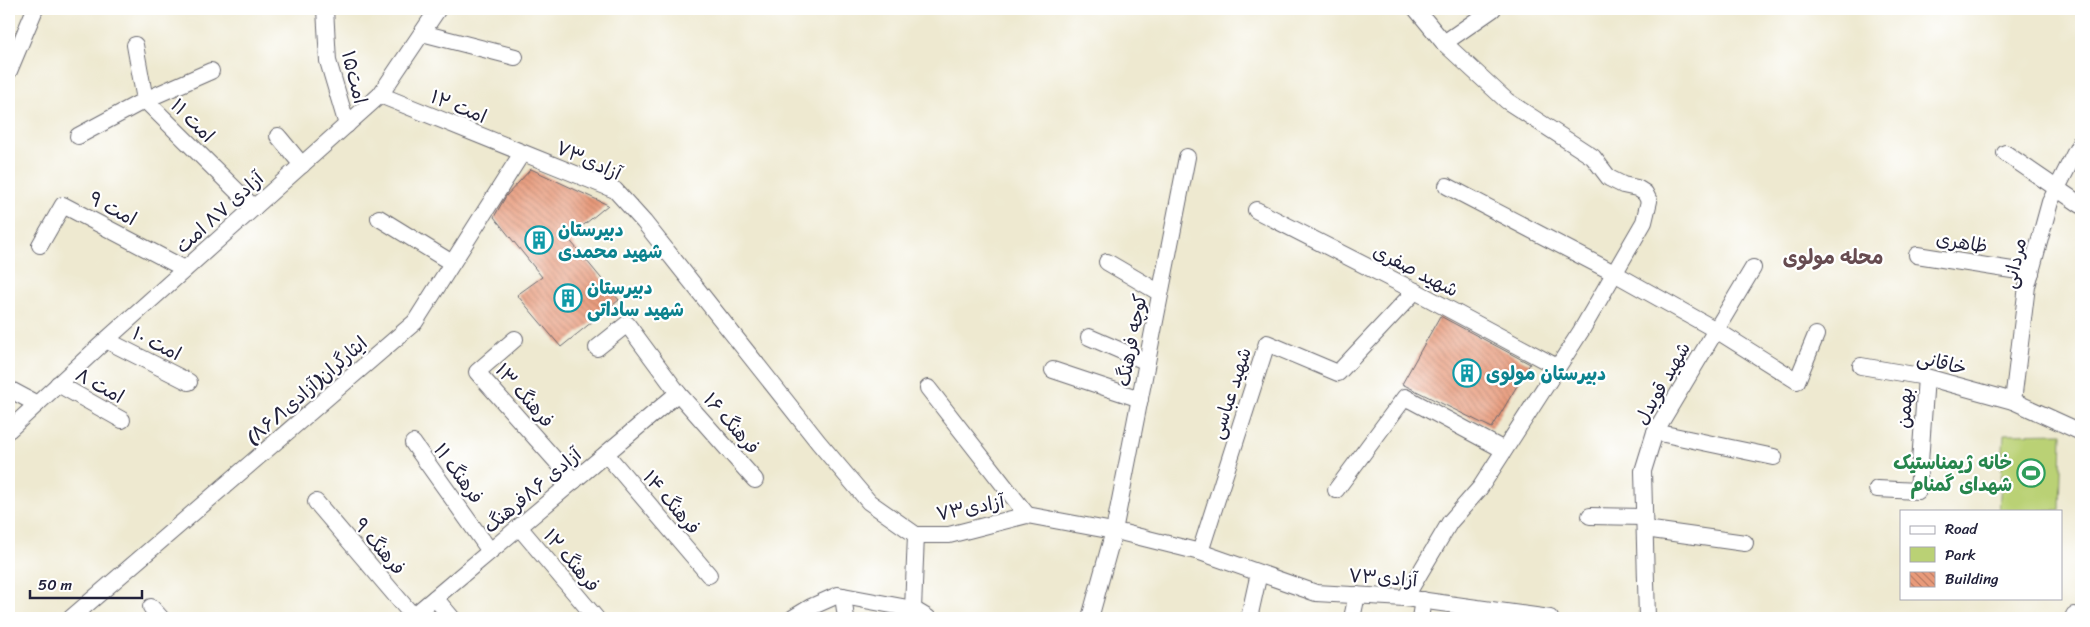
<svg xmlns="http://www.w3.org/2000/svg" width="2090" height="627" font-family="Sriracha,'Playpen Sans Arabic',sans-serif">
	<defs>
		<pattern id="building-back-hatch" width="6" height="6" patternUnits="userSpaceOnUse" patternTransform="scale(1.25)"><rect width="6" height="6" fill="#e89a7a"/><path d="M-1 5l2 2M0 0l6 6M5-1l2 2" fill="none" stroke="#bc7d65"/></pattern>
	</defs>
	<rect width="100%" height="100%" fill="#fff"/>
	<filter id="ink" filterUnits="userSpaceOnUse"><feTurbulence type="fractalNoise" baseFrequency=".02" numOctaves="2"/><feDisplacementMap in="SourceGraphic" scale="10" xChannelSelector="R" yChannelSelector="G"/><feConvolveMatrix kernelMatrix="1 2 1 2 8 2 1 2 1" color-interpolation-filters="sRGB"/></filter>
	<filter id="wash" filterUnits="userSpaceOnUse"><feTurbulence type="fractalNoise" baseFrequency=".0096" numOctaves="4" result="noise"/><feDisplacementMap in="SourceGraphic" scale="20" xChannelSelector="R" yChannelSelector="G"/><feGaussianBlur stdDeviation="1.12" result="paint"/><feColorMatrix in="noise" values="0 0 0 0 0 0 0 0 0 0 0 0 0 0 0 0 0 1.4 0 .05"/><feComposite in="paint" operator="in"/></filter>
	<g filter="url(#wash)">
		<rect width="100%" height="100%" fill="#eee9d0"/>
		<polygon fill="#bad175" stroke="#6e7a58" points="2062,433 2060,511 1999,511 2004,434"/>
		<g id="blocks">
			<g fill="url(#building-back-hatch)">
				<polygon points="531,169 608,205 568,238 619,300 561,347 517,295 542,277 494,217 506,196"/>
				<polygon points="1440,316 1530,364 1492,428 1402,384"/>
			</g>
		</g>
	</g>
	<g filter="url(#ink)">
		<use href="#blocks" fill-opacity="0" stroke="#69686f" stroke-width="1"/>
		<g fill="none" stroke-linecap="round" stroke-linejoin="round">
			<g stroke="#69686f" stroke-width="18">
				<g id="minor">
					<polyline points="325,9 328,61 347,125"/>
					<polyline points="422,33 515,57"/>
					<polyline points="1444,43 1493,9"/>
					<polyline points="135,45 145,100 254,208"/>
					<polyline points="9,71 35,9"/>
					<polyline points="380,95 615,190 644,222 819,443 869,502 916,535 949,535 1027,515 1124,533 1200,552 1316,593 1405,598 1550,618"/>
					<polyline points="78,136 145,100 211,71"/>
					<polyline points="278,136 302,165"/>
					<polyline points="2005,153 2081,205"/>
					<polyline points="1447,186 1614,273 1716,330 1797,381 1816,335"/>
					<polyline points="1256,210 1415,291 1557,367"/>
					<polyline points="379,218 452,263"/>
					<polyline points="40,245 63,205 185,269"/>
					<polyline points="1917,255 2031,273"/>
					<polyline points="1107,262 1160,293"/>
					<polyline points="1089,337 1147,362"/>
					<polyline points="515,339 477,372 574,481"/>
					<polyline points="106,340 189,382"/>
					<polyline points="597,348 627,324 678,393 755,480"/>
					<polyline points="1861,366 1926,377 2013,401 2081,432"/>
					<polyline points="1053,370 1140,399"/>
					<polyline points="58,384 122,420"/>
					<polyline points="928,388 1027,515"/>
					<polyline points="9,389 37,404"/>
					<polyline points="2013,401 2027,286 2050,202 2081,141"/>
					<polyline points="9,430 106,340 380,95 438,9"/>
					<polyline points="1655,432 1774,457"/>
					<polyline points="413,443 490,551"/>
					<polyline points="606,454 709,575"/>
					<polyline points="1877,489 1918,491 1926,377"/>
					<polyline points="1336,490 1405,397 1504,450"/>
					<polyline points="316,502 413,616"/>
					<polyline points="1590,516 1644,517"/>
					<polyline points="519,527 596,618"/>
					<polyline points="1645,529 1745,543"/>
					<polyline points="1200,552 1267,343 1338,373 1415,291"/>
					<polyline points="843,596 846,618"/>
					<polyline points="435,598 452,618"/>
					<polyline points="1405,598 1450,522 1480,488 1581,331 1644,222 1649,201 1645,193 1637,188 1623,185 1609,178 1593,157 1507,101 1444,43 1416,9"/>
					<polyline points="151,607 161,618"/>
					<polyline points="913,609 916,535"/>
					<polyline points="71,618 415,322 522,153"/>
					<polyline points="411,618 678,393"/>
					<polyline points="793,618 811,607 838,595 913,609 928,618"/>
					<polyline points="1090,618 1114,531 1187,157"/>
					<polyline points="1249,618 1259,573"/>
					<polyline points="1352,618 1357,595"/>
					<polyline points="1420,618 1423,600"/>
					<polyline points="1647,618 1643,471 1655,432 1753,268"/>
					<polyline points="2073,618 2074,615"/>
				</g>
			</g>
			<use href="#minor" stroke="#fff" stroke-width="16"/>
		</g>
	</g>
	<defs>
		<g id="building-ring" transform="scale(1.4375)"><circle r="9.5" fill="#fff" stroke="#0f9aa8" stroke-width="1.5"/><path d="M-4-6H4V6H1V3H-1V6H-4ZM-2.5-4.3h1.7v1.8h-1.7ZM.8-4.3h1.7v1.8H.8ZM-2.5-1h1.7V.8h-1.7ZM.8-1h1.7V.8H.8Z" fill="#0f9aa8"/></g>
		<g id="stadium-ring" transform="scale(1.4375)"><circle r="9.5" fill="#fff" stroke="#2e9e5b" stroke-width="1.5"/><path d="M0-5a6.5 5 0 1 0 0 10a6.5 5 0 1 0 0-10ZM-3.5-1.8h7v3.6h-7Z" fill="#2e9e5b"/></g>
	</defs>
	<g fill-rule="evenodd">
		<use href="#building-ring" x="539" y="240"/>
		<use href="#building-ring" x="568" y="298"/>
		<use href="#building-ring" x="1467" y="373"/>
		<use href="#stadium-ring" x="2031" y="473"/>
	</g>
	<g text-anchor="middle" stroke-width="4.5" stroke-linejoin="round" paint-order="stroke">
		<g font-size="19" fill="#22223b" stroke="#fff">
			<text transform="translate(355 77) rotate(76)" y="7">امت۱۵</text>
			<text transform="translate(459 106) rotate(22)" y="7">امت ۱۲</text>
			<text transform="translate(193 120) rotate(45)" y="7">امت ۱۱</text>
			<text transform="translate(589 160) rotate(24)" y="7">آزادی۷۳</text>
			<text transform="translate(113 208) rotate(28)" y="7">امت ۹</text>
			<text transform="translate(219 212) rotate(-42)" y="7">آزادی ۸۷ امت</text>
			<text transform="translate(1962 242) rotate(9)" y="7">ظاهری</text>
			<text transform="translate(2014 263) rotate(-77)" y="7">مردانی</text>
			<text transform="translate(1416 270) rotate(27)" y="7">شهید صفری</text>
			<text transform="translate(1131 340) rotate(-79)" y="7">کوچه فرهنگ</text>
			<text transform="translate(157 343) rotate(27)" y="7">امت ۱۰</text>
			<text transform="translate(1942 362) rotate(14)" y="7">خاقانی</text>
			<text transform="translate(1662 383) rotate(-60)" y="7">شهید قویدل</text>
			<text transform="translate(100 385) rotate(29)" y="7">امت ۸</text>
			<text transform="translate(306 390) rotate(-41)" y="7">ایثارگران(آزادی۸۶/۱)</text>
			<text transform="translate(1230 393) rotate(-72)" y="7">شهید عباسی</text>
			<text transform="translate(525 395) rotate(49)" y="7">فرهنگ ۱۳</text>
			<text transform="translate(1904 408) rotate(-86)" y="7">بهمن</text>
			<text transform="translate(732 423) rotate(49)" y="7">فرهنگ ۱۶</text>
			<text transform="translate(459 473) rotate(54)" y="7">فرهنگ ۱۱</text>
			<text transform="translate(532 490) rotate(-40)" y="7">آزادی ۸۶فرهنگ</text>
			<text transform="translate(672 502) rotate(50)" y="7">فرهنگ ۱۴</text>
			<text transform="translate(970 507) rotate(-11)" y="7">آزادی۷۳</text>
			<text transform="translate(380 546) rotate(50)" y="7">فرهنگ ۹</text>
			<text transform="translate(572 560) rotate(50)" y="7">فرهنگ ۱۲</text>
			<text transform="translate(1383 577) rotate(4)" y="7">آزادی۷۳</text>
		</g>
		<g font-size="19" font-weight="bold" fill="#0d838f" stroke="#fff" text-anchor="start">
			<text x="558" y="236">دبیرستان<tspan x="558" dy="22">شهید محمدی</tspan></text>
			<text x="587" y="294">دبیرستان<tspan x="587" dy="22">شهید ساداتی</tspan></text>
			<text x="1486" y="380">دبیرستان مولوی</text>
		</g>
		<g font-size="19" font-weight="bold" fill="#27864d" stroke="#fff" text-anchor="end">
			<text x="2012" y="469">خانه ژیمناستیک<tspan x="2012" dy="22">شهدای گمنام</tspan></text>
		</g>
		<g font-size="20" font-weight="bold" fill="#674c51" stroke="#fff">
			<text x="1833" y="264">محله مولوی</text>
		</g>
	</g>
	<rect width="2090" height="627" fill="none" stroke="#fff" stroke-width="30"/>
	<rect x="1900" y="510" width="162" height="90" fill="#ffffff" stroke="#a7a7b1"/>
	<rect x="1910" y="526" width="25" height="8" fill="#ffffff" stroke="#a7a7b1"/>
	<text x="1945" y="534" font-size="15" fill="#22223b">Road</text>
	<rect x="1910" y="547" width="25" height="15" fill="#bad175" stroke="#a7a7b1"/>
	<text x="1945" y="560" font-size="15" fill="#22223b">Park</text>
	<rect x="1910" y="572" width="25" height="15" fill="url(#building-back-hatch)" stroke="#a7a7b1"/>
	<text x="1945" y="584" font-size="15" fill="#22223b">Building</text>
	<path d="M30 590v8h112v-8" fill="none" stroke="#22223b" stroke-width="2.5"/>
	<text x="38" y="590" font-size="15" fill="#22223b" stroke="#ffffff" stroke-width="4" paint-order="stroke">50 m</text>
</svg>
